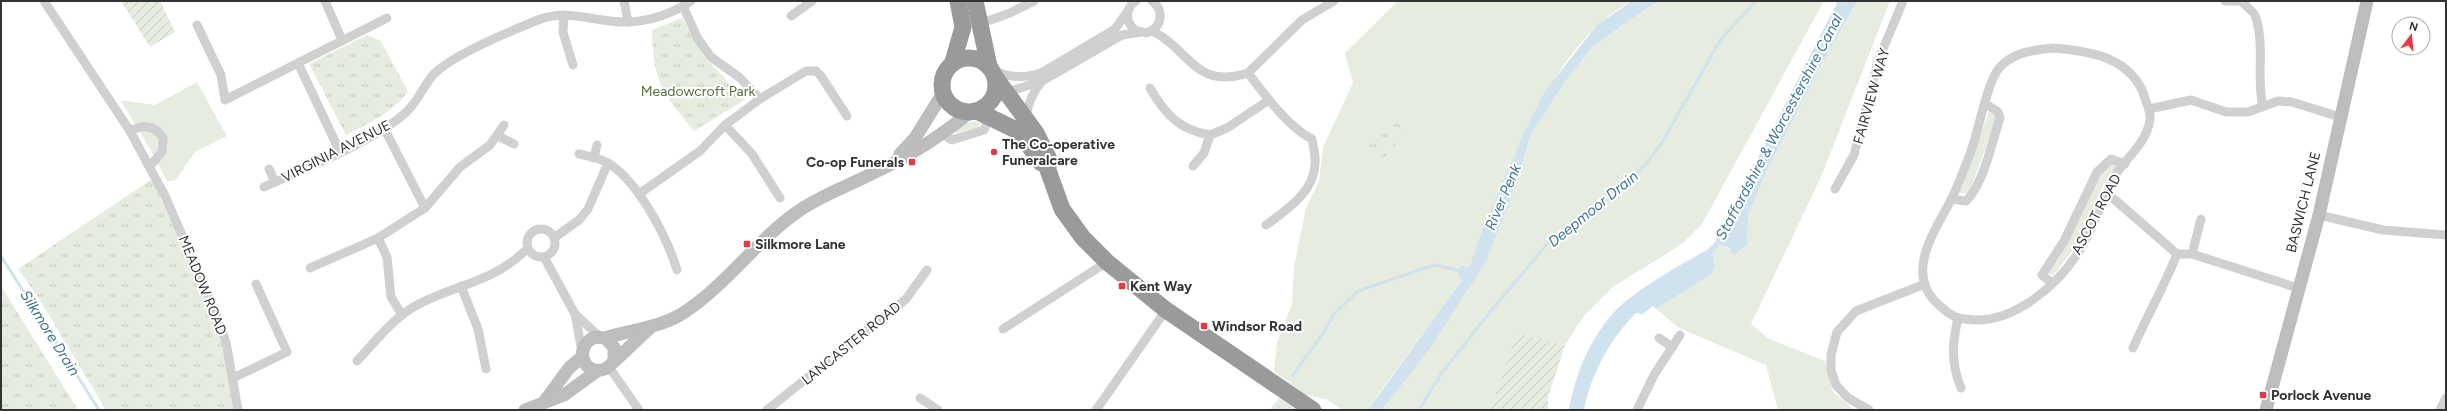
<svg xmlns="http://www.w3.org/2000/svg" width="2447" height="411" font-family="Figtree,sans-serif">
	<defs>
		<pattern id="park-tufts" width="24" height="20" patternUnits="userSpaceOnUse"><rect width="24" height="20" fill="#e6ecdf"/><path d="M3 7l-1-3M5 7V3M7 7l1-3M15 17l-1-3M17 17v-4M19 17l1-3" fill="none" stroke="#c6cbc0"/></pattern>
		<pattern id="garden-furrows" width="10" height="10" patternUnits="userSpaceOnUse"><rect width="10" height="10" fill="#e6ecdf"/><path d="M-1 1l2-2M0 10L10 0M9 11l2-2" fill="none" stroke="#c6cbc0"/></pattern>
	</defs>
	<rect width="100%" height="100%" fill="#fff"/>
	<g fill="#e6ecdf">
		<path d="M 1398,1 L 1632,1 C 1566,35 1529,122 1503,187 C 1491,214 1478,240 1469,268 L 1458,273 L 1461,280 C 1431,325 1398,365 1368,410 L 1343,410 L 1326,399 L 1306,395 L 1274,371 L 1277,343 L 1292,304 L 1294,267 L 1306,208 L 1319,181 L 1323,147 L 1353,83 L 1345,53 Z"/>
		<polygon points="1661,1 1824,1 1702,224 1682,244 1613,287 1584,316 1565,345 1517,334 1490,410 1382,410 1399,387 1511,199 1531,134 1564,83 1592,47 1647,8"/>
		<polygon points="1857,1 1890,1 1821,177 1751,324 1769,339 1825,361 1833,392 1854,410 1778,410 1766,365 1679,328 1656,309 1714,264 1713,253 1719,245 1732,250 1747,245 1748,216 1764,176 1819,69"/>
		<polygon points="197,82 227,136 195,152 176,180 167,181 158,164 163,157 165,137 136,125 120,100 155,105"/>
		<polygon points="1989,112 1997,117 1969,193 1959,193"/>
		<polygon points="976,121 981,123 979,127 956,133 955,130 965,123"/>
		<polygon points="138,129 153,130 162,144 156,159"/>
		<polygon points="2109,164 2117,165 2103,186 2074,248 2053,276 2047,272 2098,177"/>
		<polygon points="1280,397 1299,410 1269,410"/>
	</g>
	<g fill="url(#park-tufts)">
		<path d="M 682,18 L 704,56 L 745,100 L 694,131 C 662,92 653,82 652,30 Z"/>
		<path d="M 367,35 L 381,41 L 408,92 C 392,113 369,123 346,135 L 309,64 Z"/>
		<polygon points="1395,121 1408,132 1380,162 1363,148 1383,122"/>
		<polygon points="152,179 191,264 222,344 235,410 106,410 38,297 18,269"/>
		<polygon points="1,286 78,410 1,410"/>
	</g>
	<g fill="url(#garden-furrows)">
		<polygon points="121,1 160,1 175,32 150,47"/>
		<polygon points="1517,333 1565,345 1548,397 1548,410 1490,410"/>
	</g>
	<g fill="#cfe2ee">
		<polygon points="1632,1 1661,1 1647,8 1592,47 1564,83 1531,134 1511,199 1484,265 1430,348 1382,410 1368,410 1461,281 1458,273 1461,266 1469,268 1479,239 1524,133 1545,91 1597,25"/>
		<path d="M 1838,1 L 1857,1 L 1819,69 L 1764,176 L 1748,216 L 1747,245 L 1734,255 L 1729,248 L 1719,245 L 1713,253 L 1715,267 L 1711,274 L 1656,309 L 1653,306 L 1643,314 L 1636,313 C 1610,339 1591,374 1584,410 L 1569,410 C 1574,376 1592,334 1617,309 C 1636,290 1683,263 1707,250 L 1715,242 Z"/>
	</g>
	<g fill="none" stroke-linecap="round" stroke-linejoin="round">
		<g stroke="#cfe2ee" stroke-width="3">
			<polyline points="1,256 99,410"/>
			<polyline points="1293,375 1322,335 1334,314 1358,291 1434,265 1462,271"/>
			<polyline points="1277,410 1279,406"/>
			<polyline points="1419,410 1441,374 1489,313 1554,236 1602,204 1643,167 1660,146 1721,39 1756,1"/>
		</g>
		<g stroke="#d0d0d0" stroke-width="9">
			<polyline points="44,1 130,131 165,196 212,304 226,342 238,410"/>
			<polyline points="325,1 342,40"/>
			<polyline points="624,1 628,22"/>
			<path d="M 1136,1 C 1125,8 1125,22 1135,30 L 1146,33 C 1162,28 1165,11 1152,1"/>
			<polyline points="2225,1 2243,1"/>
			<path d="M 2242,2 C 2246,6 2255,12 2256,18 C 2265,47 2256,79 2263,107"/>
			<polyline points="683,6 698,39 711,57 739,77 760,99"/>
			<polyline points="564,15 563,32 573,65"/>
			<polyline points="791,16 812,1"/>
			<polyline points="979,24 1010,13 1034,1"/>
			<polyline points="197,25 221,75 225,100 387,18"/>
			<path d="M 1152,31 C 1190,49 1194,90 1248,73 L 1302,20 L 1334,1"/>
			<path d="M 2053,48 C 2090,51 2132,57 2145,98 C 2147,105 2151,112 2150,120 C 2146,145 2124,159 2113,179 C 2103,200 2095,222 2084,243 C 2061,284 2010,330 1959,318 C 1952,317 1946,311 1940,306 C 1902,274 1936,230 1952,198 C 1959,183 1965,167 1971,151 C 1979,130 1987,81 2000,67 C 2014,52 2034,50 2053,48 Z"/>
			<polyline points="298,63 340,152"/>
			<path d="M 993,71 C 1010,77 1023,79 1041,73 L 1115,29 L 1128,11"/>
			<path d="M 1248,73 C 1265,95 1288,127 1312,139 C 1313,147 1316,156 1315,164 C 1314,193 1286,210 1266,225"/>
			<path d="M 1150,88 C 1165,114 1179,130 1210,135"/>
			<polyline points="990,103 1011,91 1042,81 1122,35 1141,32"/>
			<polyline points="2149,109 2191,100 2226,112 2248,112 2278,101 2292,102 2340,117"/>
			<path d="M 1026,117 C 1028,102 1033,92 1042,81"/>
			<polyline points="725,125 752,154 780,198"/>
			<polyline points="384,128 425,208"/>
			<polyline points="948,130 948,138 952,140 984,130 987,123 983,115"/>
			<path d="M 130,131 C 143,124 155,125 163,138 L 162,152 L 150,166"/>
			<polyline points="1210,135 1227,128 1269,100"/>
			<polyline points="498,136 514,144"/>
			<path d="M 579,154 C 589,156 600,158 608,163 C 638,181 667,237 677,270"/>
			<polyline points="594,158 597,145"/>
			<polyline points="1193,166 1204,153 1210,135"/>
			<polyline points="269,169 275,182"/>
			<path d="M 264,187 C 306,168 368,144 403,115 C 416,105 422,89 432,76 C 448,57 513,30 538,20 C 568,8 598,23 628,22 C 650,21 673,13 691,1"/>
			<polyline points="1835,189 1854,155 1878,61 1903,1"/>
			<polyline points="2107,193 2177,254 2192,254 2298,288"/>
			<polyline points="639,194 700,151 725,125 760,99 806,71 816,71 821,76 847,116"/>
			<path d="M 1951,199 L 1966,201 C 1984,184 1992,141 2000,118 L 1998,112 L 1986,104"/>
			<polyline points="2319,215 2383,230 2446,235"/>
			<circle cx="541" cy="243" r="14"/>
			<polyline points="378,238 387,257 391,297 402,315"/>
			<polyline points="554,238 579,220 588,209 608,163"/>
			<polyline points="2192,254 2201,219"/>
			<polyline points="544,257 575,314 600,337"/>
			<polyline points="310,268 378,238 425,208 460,167 490,145 504,125"/>
			<polyline points="2052,283 2042,275 2064,241 2097,172 2111,159 2125,164"/>
			<polyline points="461,286 478,329 486,369"/>
			<polyline points="575,314 582,352"/>
			<path d="M 1958,318 C 1952,344 1951,364 1961,388"/>
			<polyline points="1003,329 1107,262"/>
			<polyline points="1659,338 1672,347"/>
			<path d="M 2133,348 C 2147,316 2164,287 2177,254"/>
			<path d="M 357,361 C 375,342 394,317 417,305 C 457,284 494,282 527,249"/>
			<polyline points="609,367 639,410"/>
			<polyline points="233,378 287,352 256,284"/>
			<polyline points="920,398 938,410"/>
			<polyline points="767,410 906,299 927,270"/>
			<polyline points="1096,410 1166,310"/>
			<polyline points="1637,410 1654,375 1680,335"/>
			<polyline points="1869,410 1848,398 1836,385 1831,370 1831,355 1837,332 1856,311 1925,284"/>
			<polyline points="2440,410 2446,398"/>
		</g>
		<g stroke="#bdbdbd" stroke-width="13">
			<polyline points="900,154 915,138 943,93"/>
			<path d="M 605,338 C 630,330 657,328 680,315 C 727,286 757,238 803,208 C 825,194 850,185 873,173 C 908,157 941,136 970,112"/>
			<path d="M 614,360 L 614,347 L 605,338 L 595,337 C 572,347 584,377 605,369 C 610,367 641,335 650,328"/>
			<polyline points="544,402 569,368 582,357"/>
			<polyline points="525,410 564,395 597,371"/>
			<polyline points="2266,410 2319,215 2367,1"/>
		</g>
		<g stroke="#9a9a9a" stroke-width="17">
			<polyline points="975,1 989,66"/>
			<circle cx="969" cy="85" r="27"/>
			<polyline points="953,62 963,27 958,1"/>
			<polyline points="995,77 1036,133 1048,157 1048,170 1062,209 1083,238 1107,262 1166,310 1313,410"/>
			<polyline points="977,111 1014,129 1023,137 1041,163"/>
		</g>
	</g>
	<g fill="#e63946" stroke="#fff" stroke-width="1.5">
		<circle cx="994" cy="152" r="4"/>
		<rect x="908" y="158" width="8" height="8" rx="2"/>
		<rect x="743" y="240" width="8" height="8" rx="2"/>
		<rect x="1118" y="282" width="8" height="8" rx="2"/>
		<rect x="1200" y="322" width="8" height="8" rx="2"/>
		<rect x="2259" y="391" width="8" height="8" rx="2"/>
	</g>
	<g text-anchor="middle" stroke-width="4" stroke-linejoin="round" paint-order="stroke">
		<g font-size="14" fill="#56703f" stroke="#fff">
			<text x="698" y="96">Meadowcroft Park</text>
		</g>
		<g font-size="14" fill="#333" stroke="#fff">
			<text transform="translate(1871 96) rotate(-74)" y="5">FAIRVIEW WAY</text>
			<text transform="translate(336 151) rotate(-27)" y="5">VIRGINIA AVENUE</text>
			<text transform="translate(2303 202) rotate(-76)" y="5">BASWICH LANE</text>
			<text transform="translate(2096 214) rotate(-62)" y="5">ASCOT ROAD</text>
			<text transform="translate(203 285) rotate(68)" y="5">MEADOW ROAD</text>
			<text transform="translate(851 343) rotate(-39)" y="5">LANCASTER ROAD</text>
		</g>
		<g font-size="14" font-weight="bold" fill="#333" stroke="#fff" text-anchor="start">
			<text x="1002" y="149">The Co-operative<tspan x="1002" dy="16">Funeralcare</tspan></text>
			<text x="904" y="167" text-anchor="end">Co-op Funerals</text>
			<text x="755" y="249">Silkmore Lane</text>
			<text x="1130" y="291">Kent Way</text>
			<text x="1212" y="331">Windsor Road</text>
			<text x="2271" y="400">Porlock Avenue</text>
		</g>
		<g font-size="15" font-style="italic" fill="#3f7597" stroke="#fff">
			<text transform="translate(1779 127) rotate(-62)" y="5">Staffordshire &amp; Worcestershire Canal</text>
			<text transform="translate(1503 197) rotate(-67)" y="5">River Penk</text>
			<text transform="translate(1593 209) rotate(-39)" y="5">Deepmoor Drain</text>
			<text transform="translate(50 333) rotate(58)" y="5">Silkmore Drain</text>
		</g>
	</g>
	<rect width="2447" height="411" fill="none" stroke="#333333" stroke-width="4"/>
	<g transform="translate(2411 36) rotate(16)"><circle r="19" fill="#ffffff" stroke="#adadad"/>
	<path d="M0-3L7 15L0 10L-7 15Z" fill="#e63946"/>
	<text y="-6" font-size="11" font-weight="bold" text-anchor="middle" fill="#333333">N</text>
	</g>
</svg>
